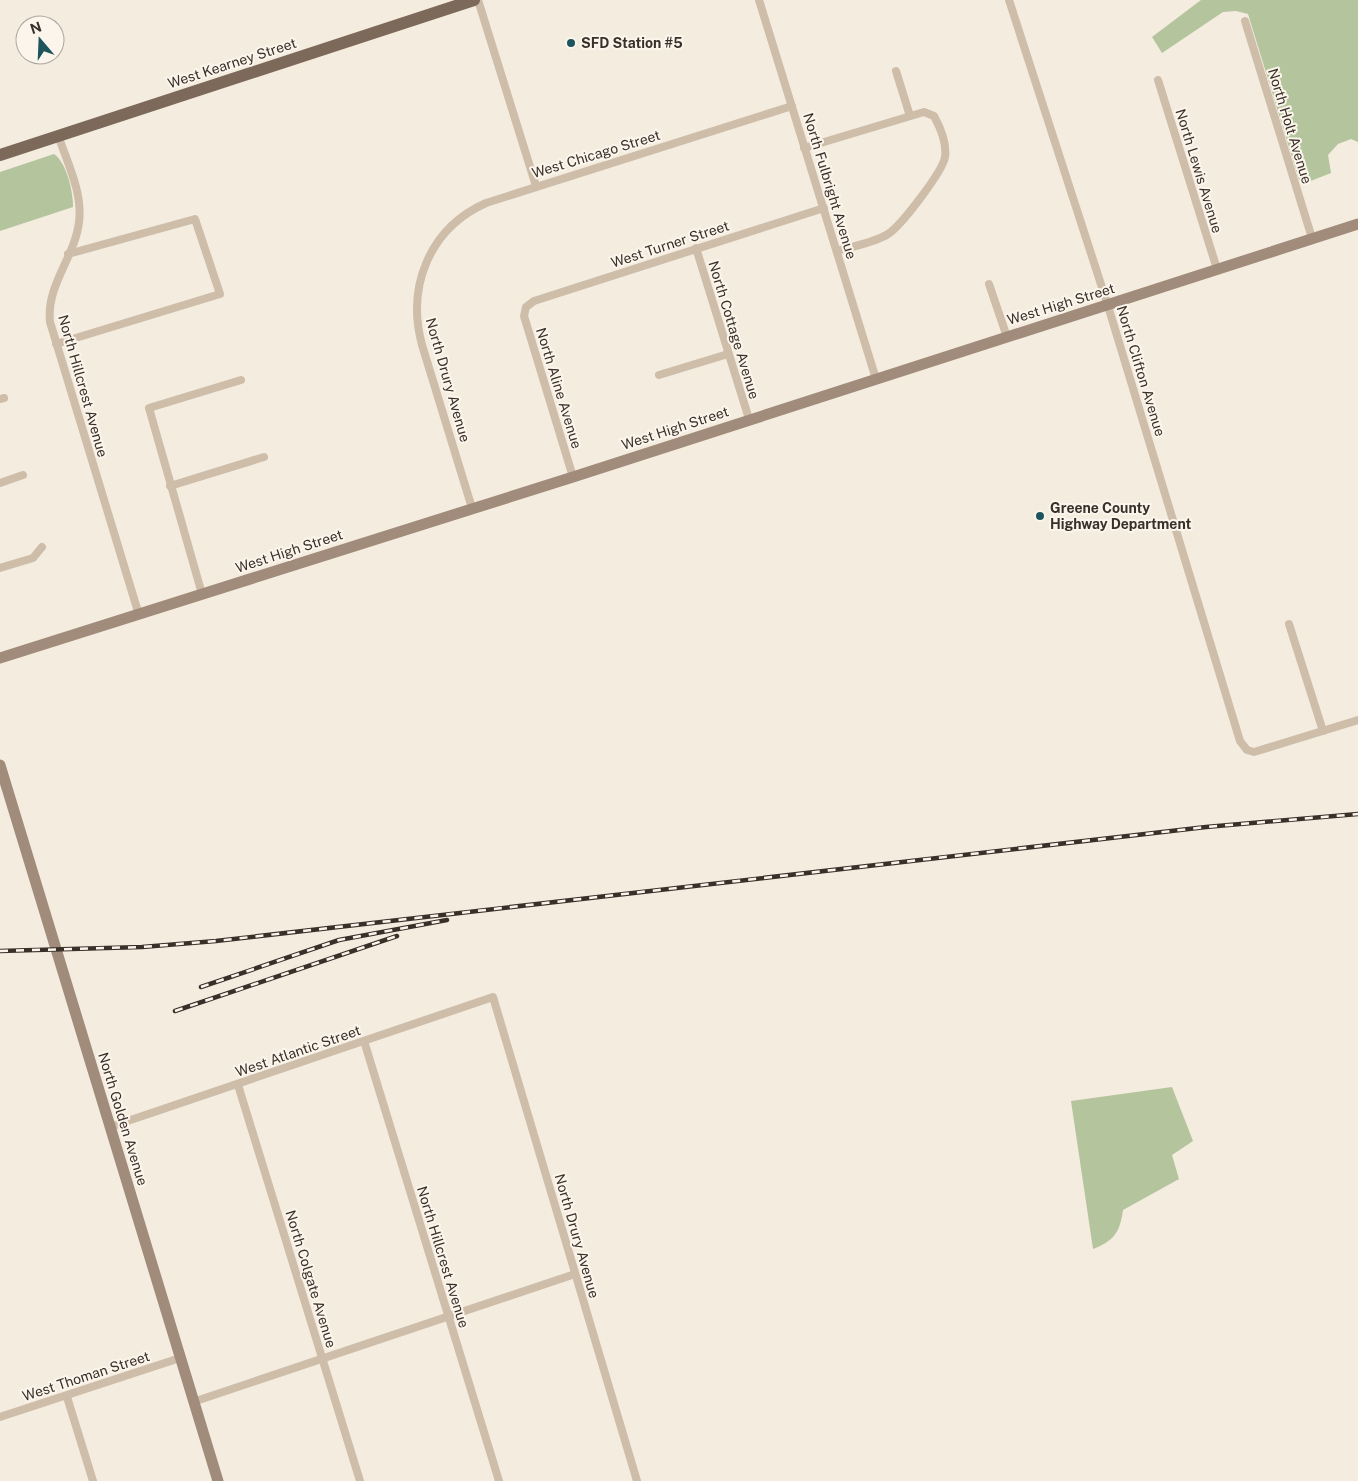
<svg xmlns="http://www.w3.org/2000/svg" width="1358" height="1481" font-family="'Public Sans',sans-serif">
	<rect width="100%" height="100%" fill="#f4ecdf"/>
	<g fill="#b4c49d">
		<polygon points="1201,0 1358,0 1358,142 1351,139 1338,144 1328,155 1331,173 1303,184 1299,180 1248,14 1236,11 1223,12 1162,53 1152,37"/>
		<path d="M 54,154 C 67,163 73,192 73,207 L 0,231 L 0,172 Z"/>
		<path d="M 1172,1087 L 1193,1141 L 1172,1155 L 1179,1179 L 1123,1210 C 1120,1232 1114,1241 1093,1249 L 1071,1101 Z"/>
	</g>
	<g fill="none" stroke-linecap="round" stroke-linejoin="round">
		<g stroke="#cdbda9" stroke-width="8">
			<polyline points="478,0 536,186"/>
			<polyline points="759,0 876,379"/>
			<polyline points="1009,0 1108,306 1240,741 1247,750 1254,752 1358,720"/>
			<polyline points="1245,21 1312,238"/>
			<polyline points="896,71 910,116"/>
			<polyline points="1158,80 1217,269"/>
			<path d="M 58,135 C 67,162 83,193 79,222 C 75,257 46,285 50,322 L 139,615"/>
			<path d="M 804,148 L 924,112 L 934,116 C 940,127 947,144 945,157 C 943,171 901,226 888,234 C 874,243 853,246 837,251"/>
			<polyline points="696,248 749,419"/>
			<polyline points="989,284 1007,337"/>
			<polyline points="56,344 220,294 195,219 68,254"/>
			<polyline points="659,375 728,354"/>
			<polyline points="0,399 4,398"/>
			<polyline points="573,477 524,316 526,307 534,301 824,208"/>
			<polyline points="0,483 23,475"/>
			<polyline points="170,486 264,457"/>
			<path d="M 472,508 L 422,345 C 406,286 430,228 486,203 L 792,106"/>
			<polyline points="0,568 33,558 42,547"/>
			<polyline points="202,594 149,408 241,380"/>
			<polyline points="1289,624 1323,731"/>
			<polyline points="364,1041 499,1481"/>
			<polyline points="238,1085 360,1481"/>
			<polyline points="110,1127 493,997 637,1481"/>
			<polyline points="67,1397 93,1481"/>
			<polyline points="193,1402 575,1274"/>
			<polyline points="0,1417 180,1358"/>
		</g>
		<g stroke="#a18c7b" stroke-width="11">
			<polyline points="0,658 573,477 1358,224"/>
			<polyline points="0,765 218,1481"/>
		</g>
		<polyline stroke="#7c695a" stroke-width="12" points="0,155 474,0"/>
		<g stroke="#3a302a" stroke-width="4.5">
			<g id="rail">
				<polyline points="0,951 142,947 216,941 1206,827 1358,814"/>
				<polyline points="201,987 339,940 447,920"/>
				<polyline points="175,1011 397,936"/>
			</g>
		</g>
		<use href="#rail" stroke="#fbf5ec" stroke-width="2.5" stroke-dasharray="8" stroke-linecap="butt"/>
	</g>
	<g fill="#1d545e" stroke="#fbf5ec" stroke-width="2">
		<circle cx="571" cy="43" r="5"/>
		<circle cx="1040" cy="516" r="5"/>
	</g>
	<g text-anchor="middle" stroke-width="4" stroke-linejoin="round" paint-order="stroke">
		<g font-size="14" font-weight="bold" fill="#3a302a" stroke="#fbf5ec" text-anchor="start">
			<text x="581" y="48">SFD Station #5</text>
			<text x="1050" y="513">Greene County<tspan x="1050" dy="16">Highway Department</tspan></text>
		</g>
		<g font-size="14" fill="#3a302a" stroke="#fbf5ec">
			<text transform="translate(232 63) rotate(-18)" y="5">West Kearney Street</text>
			<text transform="translate(1290 126) rotate(73)" y="5">North Holt Avenue</text>
			<text transform="translate(596 154) rotate(-17)" y="5">West Chicago Street</text>
			<text transform="translate(1199 171) rotate(73)" y="5">North Lewis Avenue</text>
			<text transform="translate(830 186) rotate(73)" y="5">North Fulbright Avenue</text>
			<text transform="translate(670 244) rotate(-18)" y="5">West Turner Street</text>
			<text transform="translate(1061 304) rotate(-17)" y="5">West High Street</text>
			<text transform="translate(734 330) rotate(73)" y="5">North Cottage Avenue</text>
			<text transform="translate(1141 371) rotate(73)" y="5">North Clifton Avenue</text>
			<text transform="translate(448 380) rotate(74)" y="5">North Drury Avenue</text>
			<text transform="translate(83 386) rotate(74)" y="5">North Hillcrest Avenue</text>
			<text transform="translate(559 388) rotate(73)" y="5">North Aline Avenue</text>
			<text transform="translate(675 428) rotate(-18)" y="5">West High Street</text>
			<text transform="translate(289 551) rotate(-18)" y="5">West High Street</text>
			<text transform="translate(298 1051) rotate(-19)" y="5">West Atlantic Street</text>
			<text transform="translate(123 1119) rotate(73)" y="5">North Golden Avenue</text>
			<text transform="translate(577 1236) rotate(74)" y="5">North Drury Avenue</text>
			<text transform="translate(443 1257) rotate(73)" y="5">North Hillcrest Avenue</text>
			<text transform="translate(311 1279) rotate(73)" y="5">North Colgate Avenue</text>
			<text transform="translate(86 1376) rotate(-18)" y="5">West Thoman Street</text>
		</g>
	</g>
	<g transform="translate(40 40) rotate(341)"><circle r="24" fill="#fbf5ec" stroke="#aea69e"/>
	<path d="M0-4L9 19L0 12L-9 19Z" fill="#1d545e"/>
	<text y="-8" font-size="14" font-weight="bold" text-anchor="middle" fill="#3a302a">N</text>
	</g>
</svg>
